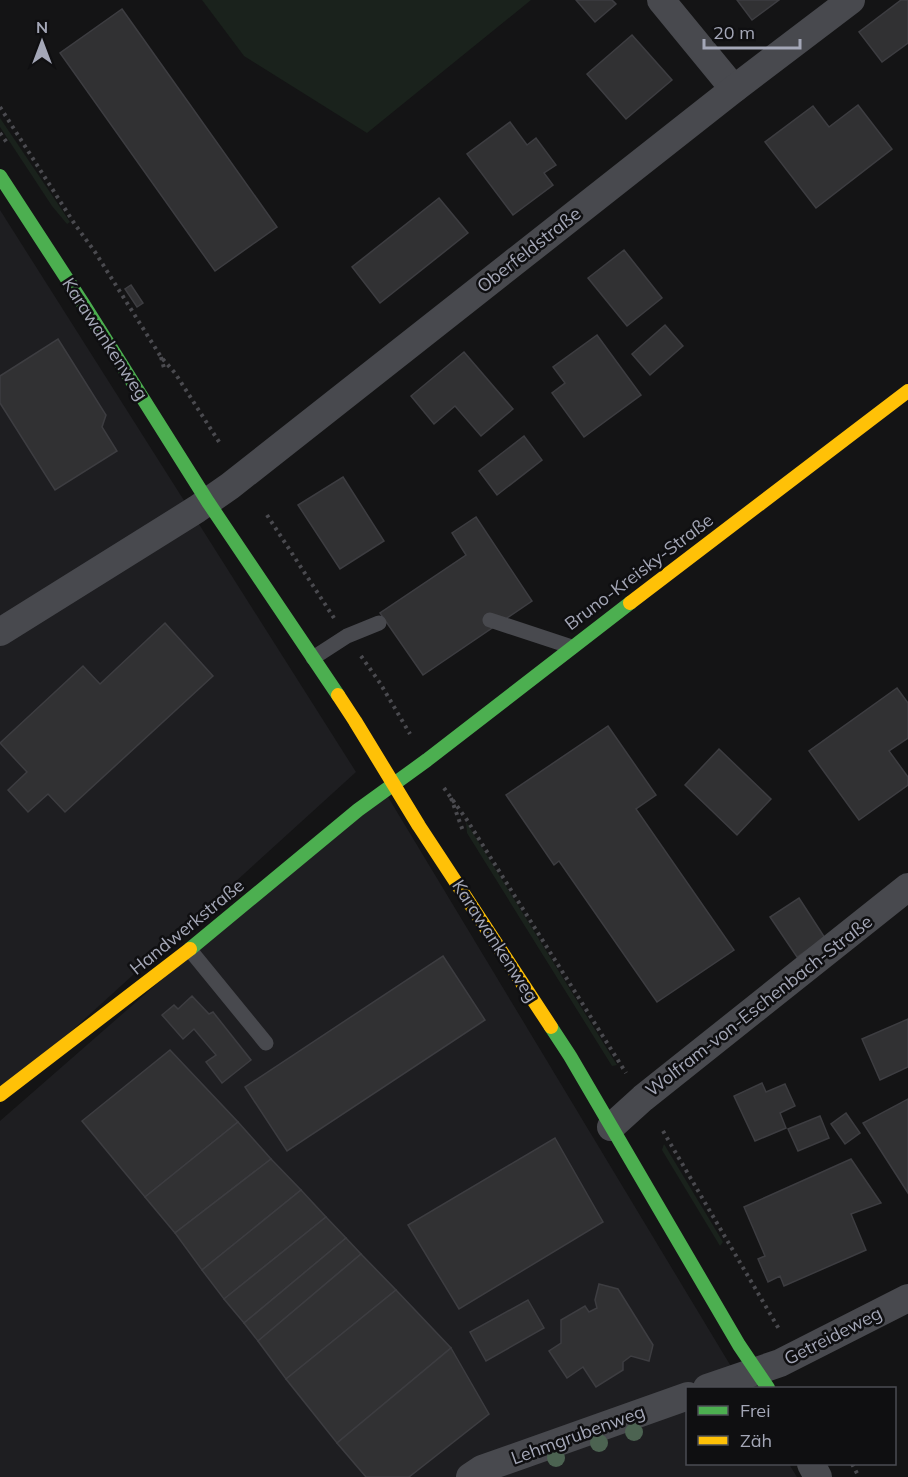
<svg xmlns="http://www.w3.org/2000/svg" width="908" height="1477" font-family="Mulish,sans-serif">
	<rect width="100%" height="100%" fill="#141415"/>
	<g fill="#1e1e21">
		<polygon points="0,210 356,772 0,1096"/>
		<polygon points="382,787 744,1388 688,1388 688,1464 789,1464 797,1477 0,1477 0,1121"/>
	</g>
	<g fill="#1a221c">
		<polygon points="202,0 531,0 367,133 244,56"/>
		<polygon points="0,118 70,222 67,224 52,206 0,127"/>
		<polygon points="466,822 617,1065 612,1066 467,833"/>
		<polygon points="664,1144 723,1242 720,1246 662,1150"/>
	</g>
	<g fill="#313133" stroke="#3d3d41" stroke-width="1.5">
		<polygon points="576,0 612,0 616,4 595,22"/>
		<polygon points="737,0 779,0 752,20"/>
		<polygon points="901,0 908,0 908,43 882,62 859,32"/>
		<polygon points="122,9 277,227 215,271 60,53"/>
		<polygon points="632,35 672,80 626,119 587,74"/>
		<polygon points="858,105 892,149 816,208 765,142 813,106 829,127"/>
		<polygon points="510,122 527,145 536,138 556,165 544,173 553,185 513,215 467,154"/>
		<polygon points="439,198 468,233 380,303 352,267"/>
		<polygon points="624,250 662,298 627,326 588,278"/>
		<polygon points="131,285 143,303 137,307 125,289"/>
		<polygon points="665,325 683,346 650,375 632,354"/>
		<polygon points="597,335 641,395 584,437 552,393 565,383 553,367"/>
		<polygon points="58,339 106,415 102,427 117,451 55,490 0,403 0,376"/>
		<polygon points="464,352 513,409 481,436 455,406 434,424 411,396"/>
		<polygon points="524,436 542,460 497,495 479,471"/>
		<polygon points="343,477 384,541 340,569 298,505"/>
		<polygon points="476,517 532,601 423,675 380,613 466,555 452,533"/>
		<polygon points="165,623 213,676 65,812 48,794 28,812 8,790 27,772 0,743 83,666 100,684"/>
		<polygon points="897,688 908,703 908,738 889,751 908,777 908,785 859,820 809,751"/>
		<polygon points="608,726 656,795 636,809 734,950 657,1002 559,861 554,865 506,795"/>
		<polygon points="719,749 771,799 737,835 685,785"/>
		<polygon points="799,898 825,938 797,957 770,917"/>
		<polygon points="443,956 485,1020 287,1151 245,1087"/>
		<polygon points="192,996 209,1014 213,1012 251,1060 222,1083 206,1062 216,1055 194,1029 183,1039 162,1015 174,1005 178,1009"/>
		<polygon points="908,1019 908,1067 880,1080 862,1039"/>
		<polygon points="170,1050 238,1122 145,1197 82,1121"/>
		<polygon points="762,1083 766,1092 785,1084 795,1106 780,1113 786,1128 755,1141 734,1096"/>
		<polygon points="908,1099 908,1193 863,1123"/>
		<polygon points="846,1113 860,1133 845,1144 831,1124"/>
		<polygon points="820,1116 829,1138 798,1151 788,1129"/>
		<polygon points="238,1122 271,1159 175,1233 145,1197"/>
		<polygon points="555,1138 603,1222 459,1309 408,1225"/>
		<polygon points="271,1159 301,1190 202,1270 175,1233"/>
		<polygon points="851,1159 881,1203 851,1214 866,1250 784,1286 780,1276 768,1282 758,1259 765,1256 744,1207"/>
		<polygon points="301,1190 326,1217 224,1299 202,1270"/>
		<polygon points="326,1217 346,1238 244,1323 224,1299"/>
		<polygon points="346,1238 361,1254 258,1341 244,1323"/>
		<polygon points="361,1254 396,1290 286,1379 258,1341"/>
		<polygon points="599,1284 618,1289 653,1345 649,1361 631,1356 623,1362 623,1370 596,1387 583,1367 567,1378 549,1351 561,1343 561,1320 585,1306 589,1312 597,1308 595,1300"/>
		<polygon points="396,1290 451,1348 337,1443 286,1379"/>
		<polygon points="528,1300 544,1328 486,1361 470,1332"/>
		<polygon points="451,1348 489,1414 409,1477 366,1477 337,1443"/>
	</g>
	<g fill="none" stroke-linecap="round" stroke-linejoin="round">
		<g stroke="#4a4a4f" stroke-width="4" stroke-dasharray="3 4.5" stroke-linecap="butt">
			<polyline points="0,107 74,223 95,252 161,357 175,373 221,445"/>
			<polyline points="0,133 8,144"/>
			<polyline points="161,357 164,368"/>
			<polyline points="267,515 334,618"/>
			<polyline points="361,656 380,683 410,734"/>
			<polyline points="444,788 467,820 626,1073"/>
			<polyline points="451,798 463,831"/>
			<polyline points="663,1131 779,1329"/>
			<polyline points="852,1464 859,1477"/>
		</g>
		<g stroke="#48494e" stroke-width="15">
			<polyline points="490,620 572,647"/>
			<polyline points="313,658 347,636 379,623"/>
			<polyline points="190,950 266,1043"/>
		</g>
		<g stroke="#48494e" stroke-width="28">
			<polyline points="661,0 734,89"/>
			<polyline points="0,632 197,509 230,486 734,89 851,0"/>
			<polyline points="611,1127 643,1098 908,887"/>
			<polyline points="707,1388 780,1363 908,1298"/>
			<polyline points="811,1464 818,1477"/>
			<polyline points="470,1477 482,1469 688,1396"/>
		</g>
		<g stroke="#4caf50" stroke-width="14">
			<polyline points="0,176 84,305 208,502 338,695"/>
			<polyline points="190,949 358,810 427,760 630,603"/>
			<polyline points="551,1027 570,1056 739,1345 768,1388"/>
		</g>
		<g stroke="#ffc107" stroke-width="14">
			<polyline points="630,603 908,391"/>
			<polyline points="338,695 355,721 419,826 551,1027"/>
			<polyline points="0,1095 190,949"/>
		</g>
	</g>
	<g fill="#4c6351">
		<circle cx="634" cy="1432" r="9"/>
		<circle cx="599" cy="1443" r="9"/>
		<circle cx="556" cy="1458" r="9"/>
	</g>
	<g text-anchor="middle" stroke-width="5" stroke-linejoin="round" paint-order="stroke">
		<g font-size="18" fill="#a4a7b7" stroke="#0f0f11">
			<text transform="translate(529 250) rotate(-38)" y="6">Oberfeldstraße</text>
			<text transform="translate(105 339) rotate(57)" y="6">Karawankenweg</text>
			<text transform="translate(639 572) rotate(-37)" y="6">Bruno-Kreisky-Straße</text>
			<text transform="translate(187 927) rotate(-39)" y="6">Handwerkstraße</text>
			<text transform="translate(495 941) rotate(57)" y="6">Karawankenweg</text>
			<text transform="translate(759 1006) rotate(-38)" y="6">Wolfram-von-Eschenbach-Straße</text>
			<text transform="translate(833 1336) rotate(-27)" y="6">Getreideweg</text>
			<text transform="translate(578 1435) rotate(-20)" y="6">Lehmgrubenweg</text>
		</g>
	</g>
	<rect x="686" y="1387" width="210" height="78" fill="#0f0f11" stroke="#4b4c53" stroke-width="1.5"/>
	<rect x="698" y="1406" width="30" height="9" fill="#4caf50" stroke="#4b4c53" stroke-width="1.5"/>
	<text x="740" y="1417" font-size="18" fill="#a4a7b7">Frei</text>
	<rect x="698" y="1436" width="30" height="9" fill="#ffc107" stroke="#4b4c53" stroke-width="1.5"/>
	<text x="740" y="1447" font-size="18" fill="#a4a7b7">Zäh</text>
	<g transform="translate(42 42)" stroke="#0f0f11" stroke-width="4.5" paint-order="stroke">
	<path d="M0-4.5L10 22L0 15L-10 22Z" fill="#a4a7b7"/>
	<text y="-9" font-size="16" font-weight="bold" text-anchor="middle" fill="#a4a7b7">N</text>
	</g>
	<path d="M704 39v9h96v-9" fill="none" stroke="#a4a7b7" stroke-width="3"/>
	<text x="713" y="39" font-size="18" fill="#a4a7b7" stroke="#0f0f11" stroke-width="4.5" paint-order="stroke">20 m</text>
</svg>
